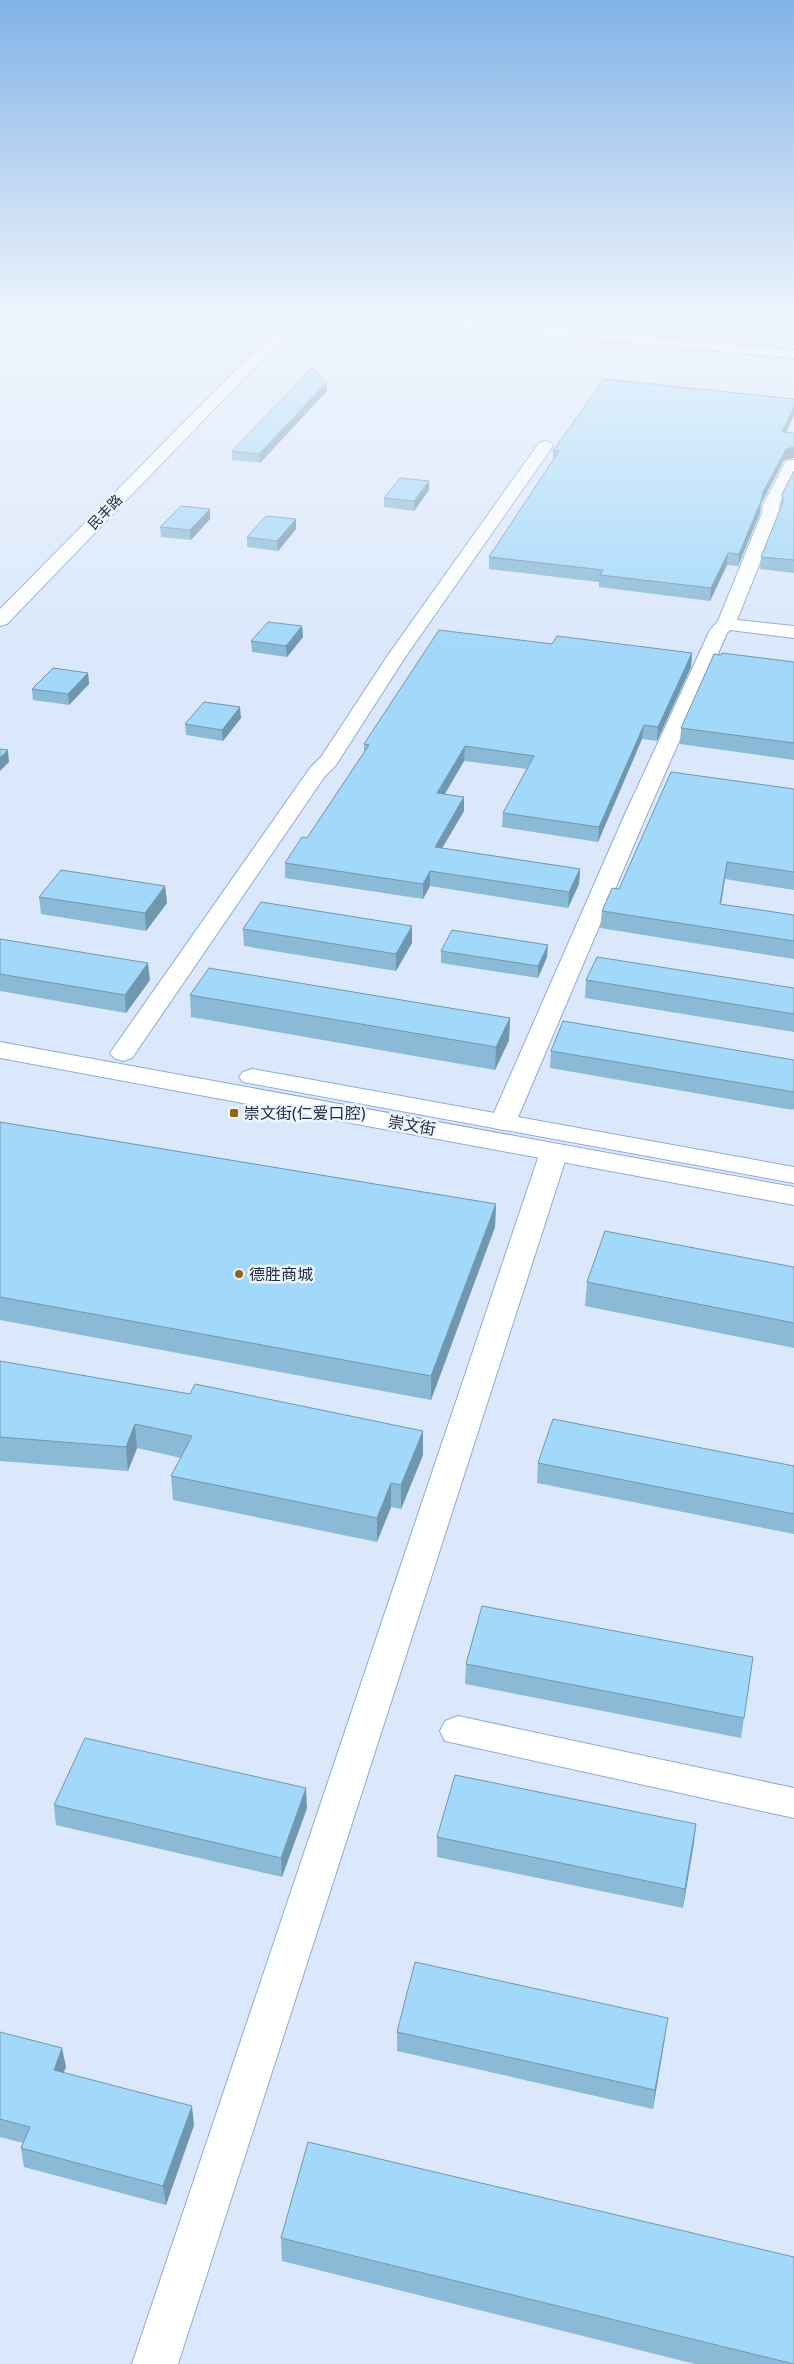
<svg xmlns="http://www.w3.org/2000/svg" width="794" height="2364" font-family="'Noto Sans','Noto Sans SC',sans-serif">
	<rect width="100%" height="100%" fill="#dbe8fb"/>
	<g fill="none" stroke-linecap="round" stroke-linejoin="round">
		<g stroke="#8bacd7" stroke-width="2">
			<g id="minor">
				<polygon points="286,319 301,319 7,624 0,626 0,609"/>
				<polygon points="538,319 552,319 547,326 542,327 535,323"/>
				<polygon points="545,441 551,443 553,446 404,659 336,765 325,776 132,1058 123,1061 114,1058 110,1053 310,768 321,757 388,655 539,443"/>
				<polygon points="794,460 794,476 779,505 780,513 737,620 794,626 794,638 730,630 727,633 647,814 516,1122 512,1128 503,1130 494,1128 490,1122 625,814 710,630 718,621 762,513 763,505 786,461"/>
				<polygon points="554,1144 564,1146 568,1152 178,2364 132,2364 540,1152 544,1146"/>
				<polygon points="458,1716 794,1788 794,1818 445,1741 440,1731 445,1721"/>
			</g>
		</g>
		<g stroke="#8bacd7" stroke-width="2">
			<g id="tertiary">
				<polygon points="402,319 457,319 794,350 794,358 409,323"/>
				<polygon points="0,1042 794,1187 794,1205 0,1058"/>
				<polygon points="252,1069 794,1167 794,1183 243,1082 239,1077 243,1072"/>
			</g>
		</g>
		<use href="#minor" fill="#fff" fill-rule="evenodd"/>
		<use href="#tertiary" fill="#fff" fill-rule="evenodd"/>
	</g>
	<g fill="#8bbad6">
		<polygon points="610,319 651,319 649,323"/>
		<polygon points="725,319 794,319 794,332 725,326"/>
		<polygon points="327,382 327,391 260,463 232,460 232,451"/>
		<polygon points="794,399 794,415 786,432 794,433 794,458 784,460 761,504 760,513 738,566 727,565 710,601 599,587 599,582 489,569 489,557 553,460 553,451"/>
		<polygon points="794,471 794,573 760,569 761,557 781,507 782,494"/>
		<polygon points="429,481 429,490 414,511 384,507 384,498"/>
		<polygon points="210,519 191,540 161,537 160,527"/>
		<polygon points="296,519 296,529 278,551 247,547 247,537"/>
		<polygon points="302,626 303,637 287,657 252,652 251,641"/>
		<polygon points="552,644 692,653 691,667 657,741 642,739 598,842 502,827 503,813 527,769 464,761 445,794 464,797 464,811 442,848 580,869 579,884 568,908 430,886 423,899 285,878 285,863 307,838 364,752 364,744"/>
		<polygon points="794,662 794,760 680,744 681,728"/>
		<polygon points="88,673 89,684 69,705 33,700 32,689"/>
		<polygon points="241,718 223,741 186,735 185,724"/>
		<polygon points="794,789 794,890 725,879 721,904 794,915 794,959 600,928 602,911 619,889"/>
		<polygon points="165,886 167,903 146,931 41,914 39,897"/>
		<polygon points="412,926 412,943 396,971 244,946 243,929"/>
		<polygon points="0,939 150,980 126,1013 0,991"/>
		<polygon points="441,951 547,957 538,978 441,963"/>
		<polygon points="586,980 794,988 794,1032 585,998"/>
		<polygon points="190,995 510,1018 509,1040 495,1070 191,1017"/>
		<polygon points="551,1051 794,1060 794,1108 793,1110 550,1068"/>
		<polygon points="0,1122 496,1204 495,1227 431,1400 0,1320"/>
		<polygon points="794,1267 794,1348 585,1306 587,1282"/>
		<polygon points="0,1361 423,1455 401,1509 391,1507 377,1542 173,1500 171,1476 181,1458 137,1448 128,1471 0,1461"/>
		<polygon points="538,1463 794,1466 794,1534 537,1483"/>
		<polygon points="753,1657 741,1738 465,1684 466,1664"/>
		<polygon points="54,1805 307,1808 282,1877 56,1825"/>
		<polygon points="696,1824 683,1908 437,1857 437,1837"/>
		<polygon points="0,2032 66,2067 63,2073 194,2125 166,2205 24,2167 21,2148 23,2143 0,2137"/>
		<polygon points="397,2032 665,2037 653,2109 397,2051"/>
		<polygon points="281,2238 794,2364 695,2364 282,2261"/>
	</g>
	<g fill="#7197ae">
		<polygon points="327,382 327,391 260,463 259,454"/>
		<polygon points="794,407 794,415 781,443 782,432"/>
		<polygon points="794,447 794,458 784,460 761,504 760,513 738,566 739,554 763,492 786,449"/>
		<polygon points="429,481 429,490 414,511 414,501"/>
		<polygon points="210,509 210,519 191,540 190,530"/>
		<polygon points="296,519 296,529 278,551 277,541"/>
		<polygon points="728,553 727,565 710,601 711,588"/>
		<polygon points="302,626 303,637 287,657 286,646"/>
		<polygon points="692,653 691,667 657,741 658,727"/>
		<polygon points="88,673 89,684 69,705 68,694"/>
		<polygon points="240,707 241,718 223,741 222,730"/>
		<polygon points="644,725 642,739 598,842 599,827"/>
		<polygon points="465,746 464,761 437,807 437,793"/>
		<polygon points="8,750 9,762 0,771 0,758"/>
		<polygon points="464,797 464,811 434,862 435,847"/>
		<polygon points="727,862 725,879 718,921 720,904"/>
		<polygon points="580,869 579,884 568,908 569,892"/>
		<polygon points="430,871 430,886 423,899 423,884"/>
		<polygon points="165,886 167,903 146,931 145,913"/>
		<polygon points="412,926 412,943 396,971 396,954"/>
		<polygon points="548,945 547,957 538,978 538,966"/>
		<polygon points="148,963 150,980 126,1013 125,995"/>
		<polygon points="510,1018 509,1040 495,1070 496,1047"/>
		<polygon points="496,1204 495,1227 431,1400 431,1376"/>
		<polygon points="135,1424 137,1448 128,1471 126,1447"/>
		<polygon points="423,1431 423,1455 401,1509 401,1485"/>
		<polygon points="391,1483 391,1507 377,1542 377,1518"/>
		<polygon points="306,1788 307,1808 282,1877 281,1858"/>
		<polygon points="696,1824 694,1843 683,1908 685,1889"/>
		<polygon points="668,2018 665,2037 653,2109 655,2090"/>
		<polygon points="62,2048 66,2067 57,2089 54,2070"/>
		<polygon points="192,2106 194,2125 166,2205 163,2186"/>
	</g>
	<g fill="#a2d8f9" stroke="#7197ae">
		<polygon points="775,319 794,319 794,321"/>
		<polygon points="312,368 327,382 259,454 232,451"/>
		<polygon points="604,379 794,399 794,407 782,432 794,433 794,447 786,449 763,492 761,501 739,554 728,553 711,588 600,575 603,570 489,557 559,451 553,451"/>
		<polygon points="794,471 794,560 761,557 783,502 782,494"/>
		<polygon points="400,478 429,481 414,501 384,498"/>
		<polygon points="181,506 210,509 190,530 160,527"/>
		<polygon points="266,516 296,519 277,541 247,537"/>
		<polygon points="268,622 302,626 286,646 251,641"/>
		<polygon points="439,630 552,644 557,636 692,653 658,727 644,725 599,827 503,813 534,756 465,746 437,793 464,797 435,847 580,869 569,892 430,871 423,884 285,863 302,837 307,838 369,745 364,744"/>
		<polygon points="722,653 794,662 794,743 681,728 714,654 721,655"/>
		<polygon points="53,668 88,673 68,694 32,689"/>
		<polygon points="204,702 240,707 222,730 185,724"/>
		<polygon points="0,749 8,750 0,758"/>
		<polygon points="671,772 794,789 794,872 727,862 720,904 794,915 794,941 602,911 612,888 619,889"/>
		<polygon points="61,870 165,886 145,913 39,897"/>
		<polygon points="261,902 412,926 396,954 243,929"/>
		<polygon points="452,930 548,945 538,966 441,951"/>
		<polygon points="0,939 148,963 125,995 0,974"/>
		<polygon points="597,957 794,988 794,1014 586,980"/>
		<polygon points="209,968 510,1018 496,1047 190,995"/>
		<polygon points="563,1021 794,1060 794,1092 551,1051"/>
		<polygon points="0,1122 496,1204 431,1376 0,1297"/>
		<polygon points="605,1231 794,1267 794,1323 587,1282"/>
		<polygon points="0,1361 190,1394 195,1384 423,1431 401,1485 391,1483 377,1518 171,1476 192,1436 135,1424 126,1447 0,1437"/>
		<polygon points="553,1419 794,1466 794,1514 538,1463"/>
		<polygon points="482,1606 753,1657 744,1718 466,1664"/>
		<polygon points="85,1738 306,1788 281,1858 54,1805"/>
		<polygon points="455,1775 696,1824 685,1889 437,1837"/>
		<polygon points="415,1962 668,2018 655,2090 397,2032"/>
		<polygon points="0,2032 62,2048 54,2070 192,2106 163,2186 21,2148 30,2127 0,2119"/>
		<polygon points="308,2142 794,2257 794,2364 281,2238"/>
	</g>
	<linearGradient id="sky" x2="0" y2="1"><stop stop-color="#82b2e6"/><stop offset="0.49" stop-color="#eff5fd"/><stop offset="1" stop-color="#eff5fd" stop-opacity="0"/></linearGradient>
	<rect width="794" height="650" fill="url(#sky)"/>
	<g fill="#936512" stroke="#eef5fe" stroke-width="2">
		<rect x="229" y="1108" width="10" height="10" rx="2.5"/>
		<circle cx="239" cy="1274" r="5"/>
	</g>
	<g text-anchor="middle" stroke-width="5" stroke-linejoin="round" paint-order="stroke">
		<g font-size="14" fill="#222f40" stroke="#eef5fe">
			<text transform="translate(105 512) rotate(-46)" y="5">民丰路</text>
		</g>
		<g font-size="16" fill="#222f40" stroke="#eef5fe" text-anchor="start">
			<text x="244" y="1119">崇文街(仁爱口腔)</text>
			<text x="249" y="1280">德胜商城</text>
		</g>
		<g font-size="16" fill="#222f40" stroke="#eef5fe">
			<text transform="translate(412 1125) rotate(10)" y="6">崇文街</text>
		</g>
	</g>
</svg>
